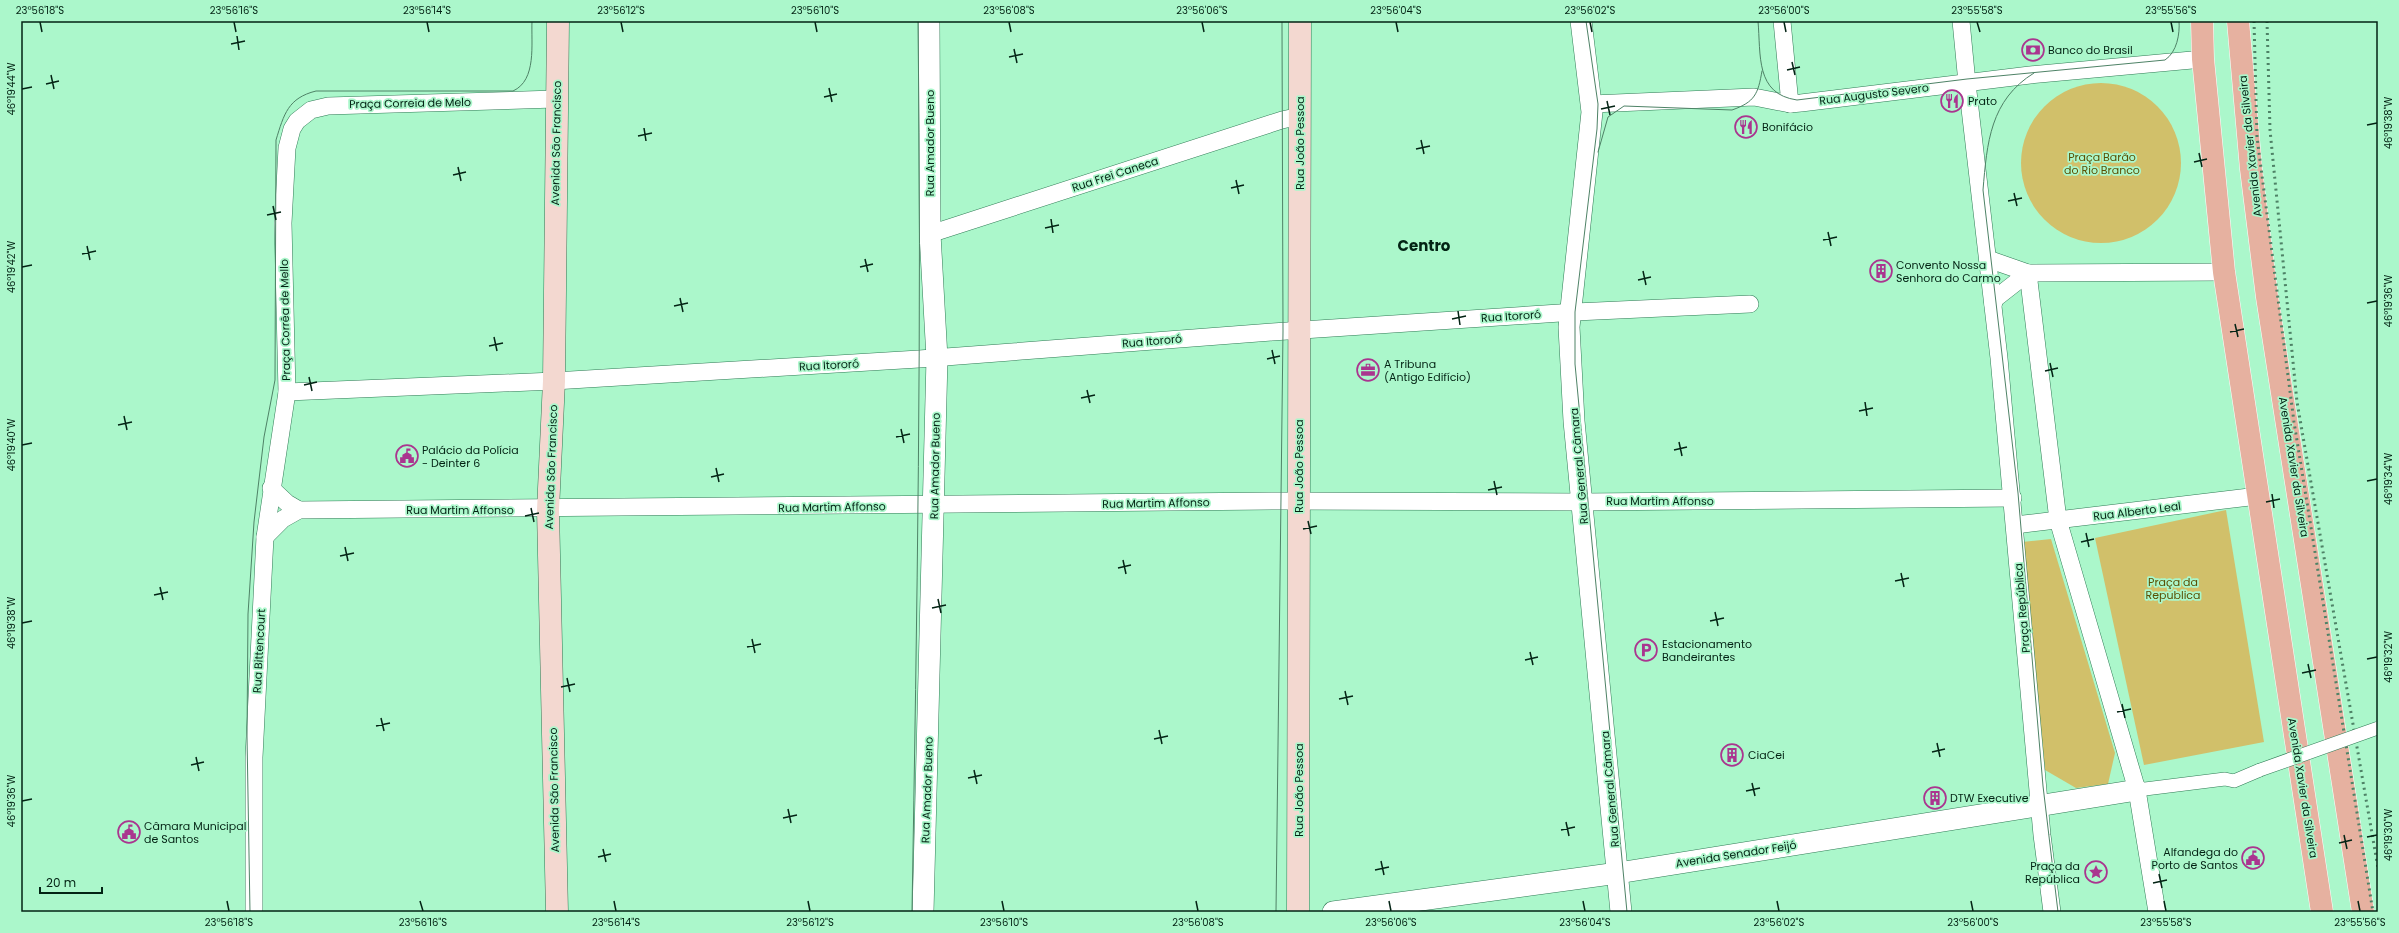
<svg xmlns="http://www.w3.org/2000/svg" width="2399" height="933" font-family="Poppins,sans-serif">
	<rect width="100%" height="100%" fill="#abf7cb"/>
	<g fill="#d1c06a">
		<circle cx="2101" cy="163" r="80"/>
		<polygon points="2226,510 2264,742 2144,765 2095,538"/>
		<polygon points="2051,539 2115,753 2108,784 2076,788 2045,770 2022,542"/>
	</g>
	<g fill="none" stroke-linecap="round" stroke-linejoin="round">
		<g stroke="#2f7b55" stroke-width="14">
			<polyline id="pedestrian" points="2137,790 2225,779 2234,781 2260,770"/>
		</g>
		<g stroke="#2f7b55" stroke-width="18">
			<g id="minor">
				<polyline points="1782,21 1790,104"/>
				<polyline points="1961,21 1967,83 1999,358 2042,835 2052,912"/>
				<polyline points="1592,104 1754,97 1790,104 1801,103 2030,75 2203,59"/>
				<polyline points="930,234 1282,120 1300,116"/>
				<polyline points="1988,259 2028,273 2058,520 2137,790 2157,912"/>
				<polyline points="1993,304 1996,298 2028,273 2224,272"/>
				<polyline points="287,392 554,381 919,359 1272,332 1575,312 1750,304"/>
				<polyline points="271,488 287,503 299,510"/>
				<polyline points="2015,525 2258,496"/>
				<polyline points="265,537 283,519 299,510 1280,501 1583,502 2013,498"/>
				<polyline points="254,912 254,757 265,537 287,392 283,223 287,148 292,129 297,121 311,110 328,106 555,99"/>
			</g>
		</g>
		<g stroke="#2f7b55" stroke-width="22">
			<g id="tertiary">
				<polyline points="1581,21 1592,112 1569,327 1574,421 1621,912"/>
				<polyline points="923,912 937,358 930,234 929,21"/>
				<polyline points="1333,912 1618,873 2137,790"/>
			</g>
		</g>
		<g stroke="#2f7b55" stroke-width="23">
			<g id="secondary">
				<polyline points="557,912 548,510 554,381 558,21"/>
				<polyline points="1298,912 1300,21"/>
			</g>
		</g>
		<g stroke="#fff" stroke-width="23">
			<g id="primary">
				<polyline points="2202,21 2203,59 2224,272 2322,912"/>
				<polyline points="2238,21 2251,169 2267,297 2363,912"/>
			</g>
		</g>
		<use href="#pedestrian" stroke="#fff" stroke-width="13"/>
		<use href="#minor" stroke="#fff" stroke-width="17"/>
		<use href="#tertiary" stroke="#fff" stroke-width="21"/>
		<use href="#secondary" stroke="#f3d8d0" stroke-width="22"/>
		<use href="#primary" stroke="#e6b1a0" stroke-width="22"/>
		<g stroke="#4e8266" stroke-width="1">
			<polyline points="1586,21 1598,104 1597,129 1575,312 1575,364 1627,912"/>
			<path d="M 1758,21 C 1761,55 1755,94 1797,100 L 1967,79 L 2165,60 C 2177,52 2180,34 2179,21"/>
			<path d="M 2034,73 C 1990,100 1987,143 1983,190 L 2018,493 L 2043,786 L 2058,912"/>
			<path d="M 1598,152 L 1608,117 L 1624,106 L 1732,110 C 1755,102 1758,94 1762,71"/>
			<path d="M 250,912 L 247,736 L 248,614 L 254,522 L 264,437 L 275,380 L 276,140 C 284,114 288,98 316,91 L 513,91 C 537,80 531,44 532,21"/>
			<path d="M 912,912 C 917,615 922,318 918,21"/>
			<polyline points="1276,912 1283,331 1282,21"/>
		</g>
		<g stroke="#4e8266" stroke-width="3" stroke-dasharray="2 4" stroke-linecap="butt">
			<polyline points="2254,21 2257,137 2294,422 2373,912"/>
			<polyline points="2267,21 2270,130 2297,402 2378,868"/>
		</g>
		<g stroke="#2f7b55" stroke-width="14" stroke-linecap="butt">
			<polyline id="pedestrian-bridge" points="2260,770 2378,728"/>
		</g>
		<use href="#pedestrian-bridge" stroke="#fff" stroke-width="13"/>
	</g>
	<path fill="none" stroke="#032314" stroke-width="1.5" d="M 40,22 L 42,32M 234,22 L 236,32M 427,22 L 429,32M 621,22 L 623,32M 815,22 L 817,32M 1009,22 L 1011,32M 1202,22 L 1204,32M 1396,22 L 1398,32M 1590,22 L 1592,32M 1784,22 L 1786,32M 1977,22 L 1980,32M 2171,22 L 2173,32M 237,36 L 239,50M 231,44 L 245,41M 1014,49 L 1017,63M 1009,57 L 1023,54M 1792,62 L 1795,75M 1787,70 L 1800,67M 51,75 L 54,89M 46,84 L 59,81M 829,88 L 832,102M 22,89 L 32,87M 824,97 L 837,94M 1607,101 L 1610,115M 1601,109 L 1615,106M 2367,125 L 2377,123M 644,128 L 646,141M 638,136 L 652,133M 1421,140 L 1424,154M 1416,149 L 1430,146M 2199,153 L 2202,167M 2194,162 L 2207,159M 458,167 L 461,181M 453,175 L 466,172M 1236,180 L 1239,194M 1231,188 L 1244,185M 2014,193 L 2017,206M 2008,201 L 2022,198M 273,206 L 276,220M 267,215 L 281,212M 1051,219 L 1053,233M 1045,228 L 1059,225M 1828,232 L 1831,246M 1823,240 L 1837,237M 87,246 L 90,260M 82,254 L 96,251M 865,259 L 868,272M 22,267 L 32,265M 860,267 L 873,264M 1643,271 L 1646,285M 1638,280 L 1651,277M 680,298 L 683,312M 2367,303 L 2377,301M 674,306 L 688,303M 1458,311 L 1460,325M 1452,319 L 1466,316M 2235,324 L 2238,337M 2230,332 L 2244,329M 494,337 L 497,351M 489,346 L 503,343M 1272,350 L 1275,364M 1267,359 L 1280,356M 2050,363 L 2053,377M 2045,371 L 2058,368M 309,377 L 312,391M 304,385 L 317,382M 1087,390 L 1090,403M 1081,398 L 1095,395M 1865,402 L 1867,416M 1859,411 L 1873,408M 124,416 L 127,430M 118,425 L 132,422M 901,429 L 904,443M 896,437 L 910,434M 1679,442 L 1682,456M 22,445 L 32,443M 1674,450 L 1687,447M 716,468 L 719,482M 711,477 L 724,474M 1494,481 L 1497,495M 2367,481 L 2377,479M 1488,490 L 1502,487M 2272,494 L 2274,508M 2266,502 L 2280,499M 531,508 L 534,522M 525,516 L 539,513M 1308,521 L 1311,534M 1303,529 L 1317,526M 2086,533 L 2089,547M 2081,542 L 2094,539M 345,547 L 348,561M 340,556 L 354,553M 1123,560 L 1126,574M 1118,568 L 1131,565M 1901,573 L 1904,587M 1895,581 L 1909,578M 160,587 L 163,600M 154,595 L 168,592M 938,599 L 941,613M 932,608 L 946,605M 1715,612 L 1718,626M 1710,621 L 1724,618M 22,623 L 32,621M 752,639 L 755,653M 747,647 L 761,644M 1530,652 L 1533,665M 2367,659 L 2377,657M 1525,660 L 1538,657M 2308,664 L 2311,678M 2302,673 L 2316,670M 567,678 L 570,692M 561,687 L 575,684M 1345,691 L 1348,705M 1339,699 L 1353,696M 2122,704 L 2125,718M 2117,712 L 2131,709M 381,718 L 384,731M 376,726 L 390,723M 1159,730 L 1162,744M 1154,739 L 1168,736M 1937,743 L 1940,757M 1932,752 L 1945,749M 196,757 L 199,771M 191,765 L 204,762M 974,770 L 977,784M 968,778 L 982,775M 1752,783 L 1755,796M 1746,791 L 1760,788M 22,801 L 32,799M 788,809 L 791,823M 783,818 L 797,815M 1566,822 L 1569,836M 1561,830 L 1575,827M 2344,835 L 2347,849M 2367,837 L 2377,835M 2339,843 L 2352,840M 603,849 L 606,862M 598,857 L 611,854M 1381,861 L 1384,875M 1375,870 L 1389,867M 2159,874 L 2162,888M 2153,883 L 2167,880M 227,901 L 229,911M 420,901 L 423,911M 614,901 L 616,911M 808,901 L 810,911M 1002,901 L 1004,911M 1196,901 L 1198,911M 1389,901 L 1391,911M 1583,901 L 1585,911M 1777,901 L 1779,911M 1971,901 L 1973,911M 2164,901 L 2166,911M 2358,901 L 2360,911"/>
	<defs>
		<g id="bank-ring" transform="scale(1.15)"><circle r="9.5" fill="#abf7cb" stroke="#aa358f" stroke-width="1.5"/><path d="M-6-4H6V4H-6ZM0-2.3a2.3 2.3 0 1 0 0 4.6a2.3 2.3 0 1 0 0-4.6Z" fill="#aa358f"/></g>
		<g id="restaurant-ring" transform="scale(1.15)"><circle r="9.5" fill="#abf7cb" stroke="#aa358f" stroke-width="1.5"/><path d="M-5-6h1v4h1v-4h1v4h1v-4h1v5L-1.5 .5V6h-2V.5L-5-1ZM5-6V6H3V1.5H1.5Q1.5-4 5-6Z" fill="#aa358f"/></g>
		<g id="building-ring" transform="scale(1.15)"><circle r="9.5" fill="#abf7cb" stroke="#aa358f" stroke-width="1.5"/><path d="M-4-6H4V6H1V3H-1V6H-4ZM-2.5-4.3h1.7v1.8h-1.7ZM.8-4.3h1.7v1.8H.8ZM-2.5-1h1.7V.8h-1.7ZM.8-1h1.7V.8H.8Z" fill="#aa358f"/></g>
		<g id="office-ring" transform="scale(1.15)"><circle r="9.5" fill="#abf7cb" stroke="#aa358f" stroke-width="1.5"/><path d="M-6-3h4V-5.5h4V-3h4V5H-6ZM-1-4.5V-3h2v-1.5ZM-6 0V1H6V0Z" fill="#aa358f"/></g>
		<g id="civic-ring" transform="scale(1.15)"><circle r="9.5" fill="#abf7cb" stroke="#aa358f" stroke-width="1.5"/><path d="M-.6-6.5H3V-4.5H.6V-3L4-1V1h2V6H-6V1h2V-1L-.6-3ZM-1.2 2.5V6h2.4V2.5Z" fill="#aa358f"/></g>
		<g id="parking-ring" transform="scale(1.15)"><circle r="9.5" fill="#abf7cb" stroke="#aa358f" stroke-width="1.5"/><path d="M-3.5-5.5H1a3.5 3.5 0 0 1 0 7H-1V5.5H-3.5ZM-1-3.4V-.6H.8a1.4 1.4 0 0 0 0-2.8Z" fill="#aa358f"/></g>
		<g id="sight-ring" transform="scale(1.15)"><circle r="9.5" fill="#abf7cb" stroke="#aa358f" stroke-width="1.5"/><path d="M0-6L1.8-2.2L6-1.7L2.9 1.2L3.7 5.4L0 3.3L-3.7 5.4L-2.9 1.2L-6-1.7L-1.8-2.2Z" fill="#aa358f"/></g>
	</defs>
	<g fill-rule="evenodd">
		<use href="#bank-ring" x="2033" y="50"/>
		<use href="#restaurant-ring" x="1952" y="101"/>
		<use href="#restaurant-ring" x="1746" y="127"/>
		<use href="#building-ring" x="1881" y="271"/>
		<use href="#office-ring" x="1368" y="370"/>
		<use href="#civic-ring" x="407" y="456"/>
		<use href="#parking-ring" x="1646" y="650"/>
		<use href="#building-ring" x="1732" y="755"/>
		<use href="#building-ring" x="1935" y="798"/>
		<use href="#civic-ring" x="129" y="832"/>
		<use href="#civic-ring" x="2253" y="858"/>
		<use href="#sight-ring" x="2096" y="872"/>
	</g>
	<g text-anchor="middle" stroke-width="3.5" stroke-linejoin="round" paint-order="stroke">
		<g font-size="11" fill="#032314" stroke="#abf7cb" text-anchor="start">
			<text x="2048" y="54">Banco do Brasil</text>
			<text x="1968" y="105">Prato</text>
			<text x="1762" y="131">Bonifácio</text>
			<text x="1896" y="269">Convento Nossa<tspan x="1896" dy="13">Senhora do Carmo</tspan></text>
			<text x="1384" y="368">A Tribuna<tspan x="1384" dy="13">(Antigo Edifício)</tspan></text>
			<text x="422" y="454">Palácio da Polícia<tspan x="422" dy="13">- Deinter 6</tspan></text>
			<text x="1662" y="648">Estacionamento<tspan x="1662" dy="13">Bandeirantes</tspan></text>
			<text x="1748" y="759">CiaCei</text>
			<text x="1950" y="802">DTW Executive</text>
			<text x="144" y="830">Câmara Municipal<tspan x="144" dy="13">de Santos</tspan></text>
			<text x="2238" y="856" text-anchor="end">Alfandega do<tspan x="2238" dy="13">Porto de Santos</tspan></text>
			<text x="2080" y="870" text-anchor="end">Praça da<tspan x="2080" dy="13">República</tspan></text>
		</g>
		<g font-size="11" fill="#032314" stroke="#abf7cb">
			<text transform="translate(1874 94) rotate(-7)" y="4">Rua Augusto Severo</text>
			<text transform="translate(410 103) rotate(-1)" y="4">Praça Correia de Melo</text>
			<text transform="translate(556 143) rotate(-89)" y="4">Avenida São Francisco</text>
			<text transform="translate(930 143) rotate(-90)" y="4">Rua Amador Bueno</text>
			<text transform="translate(1300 143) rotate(-90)" y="4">Rua João Pessoa</text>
			<text transform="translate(2250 146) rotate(-96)" y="4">Avenida Xavier da Silveira</text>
			<text transform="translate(1115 174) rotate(-18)" y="4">Rua Frei Caneca</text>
			<text transform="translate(1511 316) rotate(-4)" y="4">Rua Itororó</text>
			<text transform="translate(285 320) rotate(-91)" y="4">Praça Corrêa de Mello</text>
			<text transform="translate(1152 341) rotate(-5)" y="4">Rua Itororó</text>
			<text transform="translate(829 365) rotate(-3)" y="4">Rua Itororó</text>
			<text transform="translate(935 466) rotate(-89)" y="4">Rua Amador Bueno</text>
			<text transform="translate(1299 466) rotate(-90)" y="4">Rua João Pessoa</text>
			<text transform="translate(1579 466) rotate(-95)" y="4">Rua General Câmara</text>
			<text transform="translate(551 467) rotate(-88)" y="4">Avenida São Francisco</text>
			<text transform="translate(2294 467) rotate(81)" y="4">Avenida Xavier da Silveira</text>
			<text x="1660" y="505">Rua Martim Affonso</text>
			<text transform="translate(1156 503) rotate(-1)" y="4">Rua Martim Affonso</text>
			<text transform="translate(832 507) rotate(-1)" y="4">Rua Martim Affonso</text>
			<text x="460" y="514">Rua Martim Affonso</text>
			<text transform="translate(2137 511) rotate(-7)" y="4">Rua Alberto Leal</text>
			<text transform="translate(2022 608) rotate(-95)" y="4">Praça República</text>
			<text transform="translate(259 651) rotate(-87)" y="4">Rua Bittencourt</text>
			<text transform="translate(2303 788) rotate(81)" y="4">Avenida Xavier da Silveira</text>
			<text transform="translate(1610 789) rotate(-95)" y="4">Rua General Câmara</text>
			<text transform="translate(554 790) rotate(-91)" y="4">Avenida São Francisco</text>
			<text transform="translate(927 790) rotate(-88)" y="4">Rua Amador Bueno</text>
			<text transform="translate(1299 790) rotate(-90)" y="4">Rua João Pessoa</text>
			<text transform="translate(1736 854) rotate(-9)" y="4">Avenida Senador Feijó</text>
		</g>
		<g font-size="11" fill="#5b4f03" stroke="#abf7cb">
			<text x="2102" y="161">Praça Barão<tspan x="2102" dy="13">do Rio Branco</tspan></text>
			<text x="2173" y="586">Praça da<tspan x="2173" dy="13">Republica</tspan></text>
		</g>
		<g font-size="15" font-weight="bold" fill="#032314" stroke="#abf7cb">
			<text x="1424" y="251">Centro</text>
		</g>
	</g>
	<rect width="2399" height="933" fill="none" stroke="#abf7cb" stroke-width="44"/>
	<path d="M40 887v6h62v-6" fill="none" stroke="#032314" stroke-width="2"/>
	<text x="46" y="887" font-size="12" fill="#032314" stroke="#abf7cb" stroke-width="3" paint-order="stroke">20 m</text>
	<rect x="22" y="22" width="2355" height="889" fill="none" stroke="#032314" stroke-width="1.5"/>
	<g font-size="10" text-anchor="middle" fill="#032314">
		<text x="40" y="14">23°56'18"S</text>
		<text x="234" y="14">23°56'16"S</text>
		<text x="427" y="14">23°56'14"S</text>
		<text x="621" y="14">23°56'12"S</text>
		<text x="815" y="14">23°56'10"S</text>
		<text x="1009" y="14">23°56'08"S</text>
		<text x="1202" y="14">23°56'06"S</text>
		<text x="1396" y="14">23°56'04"S</text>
		<text x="1590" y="14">23°56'02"S</text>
		<text x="1784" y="14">23°56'00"S</text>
		<text x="1977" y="14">23°55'58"S</text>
		<text x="2171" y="14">23°55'56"S</text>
		<text transform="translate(11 89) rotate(-90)" y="4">46°19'44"W</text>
		<text transform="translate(2388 123) rotate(-90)" y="4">46°19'38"W</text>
		<text transform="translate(11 267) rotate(-90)" y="4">46°19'42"W</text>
		<text transform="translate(2388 301) rotate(-90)" y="4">46°19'36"W</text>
		<text transform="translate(11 445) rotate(-90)" y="4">46°19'40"W</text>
		<text transform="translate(2388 479) rotate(-90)" y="4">46°19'34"W</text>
		<text transform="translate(11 623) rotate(-90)" y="4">46°19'38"W</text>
		<text transform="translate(2388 657) rotate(-90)" y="4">46°19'32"W</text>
		<text transform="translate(11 801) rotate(-90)" y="4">46°19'36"W</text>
		<text transform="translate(2388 835) rotate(-90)" y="4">46°19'30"W</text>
		<text x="229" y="926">23°56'18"S</text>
		<text x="423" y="926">23°56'16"S</text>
		<text x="616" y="926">23°56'14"S</text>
		<text x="810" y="926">23°56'12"S</text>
		<text x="1004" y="926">23°56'10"S</text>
		<text x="1198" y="926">23°56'08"S</text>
		<text x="1391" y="926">23°56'06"S</text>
		<text x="1585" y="926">23°56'04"S</text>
		<text x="1779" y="926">23°56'02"S</text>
		<text x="1973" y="926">23°56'00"S</text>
		<text x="2166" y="926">23°55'58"S</text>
		<text x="2360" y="926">23°55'56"S</text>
	</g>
</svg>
